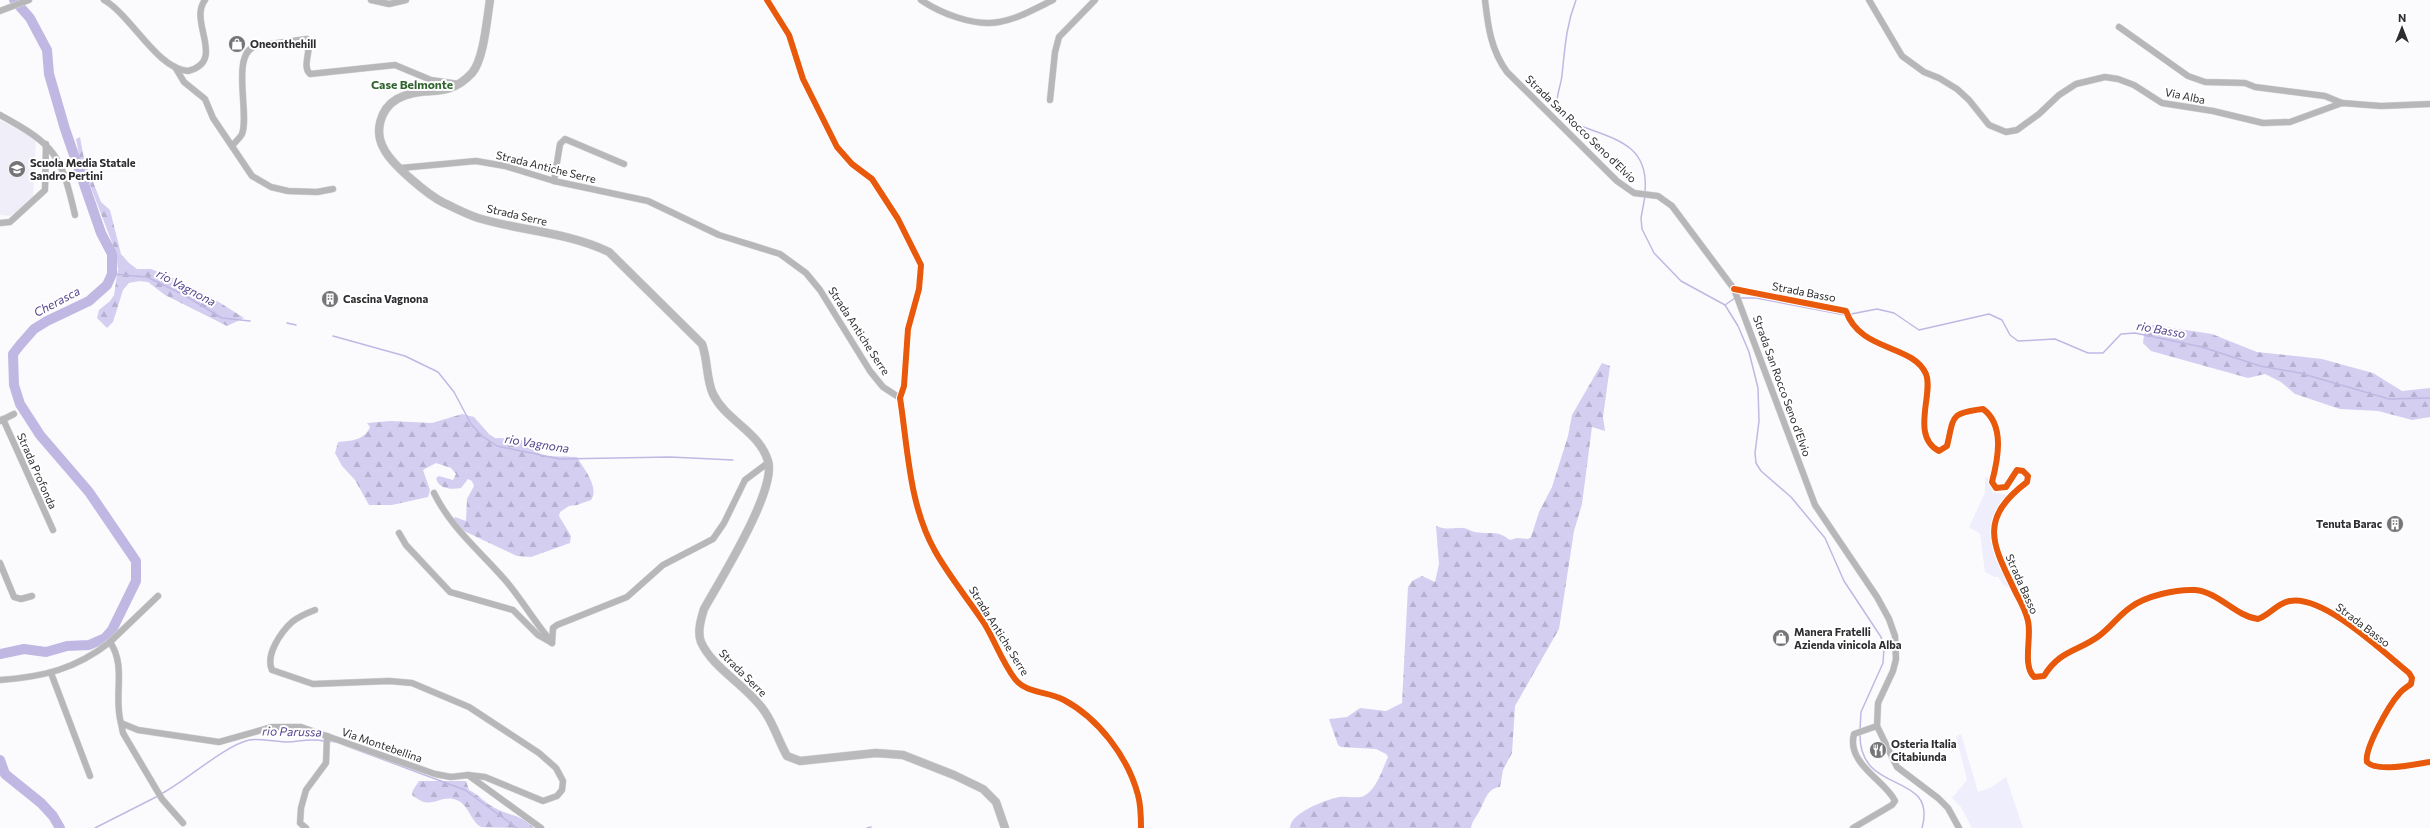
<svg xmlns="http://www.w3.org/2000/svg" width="2430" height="828" font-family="Commissioner,sans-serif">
	<defs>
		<pattern id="forest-firs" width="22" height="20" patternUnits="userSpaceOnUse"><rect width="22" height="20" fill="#d4cef1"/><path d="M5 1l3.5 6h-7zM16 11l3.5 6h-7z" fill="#b6b1cf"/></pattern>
	</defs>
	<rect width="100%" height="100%" fill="#fbfbfe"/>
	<polygon fill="#f0eff9" points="0,120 36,139 33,199 10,216 0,215"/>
	<g fill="#efeefc">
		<path d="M 1985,477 L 1990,478 L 1992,492 L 2007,495 C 1979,532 1993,553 2011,589 L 2004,585 L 1998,577 L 1994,577 L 1985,572 L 1980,534 L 1969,527 L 1985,493 Z"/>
		<polygon points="1961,734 1978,792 1990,788 2006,777 2023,828 1972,828 1961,807 1952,798 1967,780 1956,736"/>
	</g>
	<g fill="url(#forest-firs)">
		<polygon points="80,137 84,159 101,202 110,210 121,254 129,263 137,269 151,269 177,280 211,297 244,318 227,326 165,295 148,282 139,281 129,283 123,290 113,322 107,328 97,318 99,310 110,301 114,295 118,269 116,253 80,159 76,139"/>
		<polygon points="2153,325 2212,334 2257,352 2322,359 2373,373 2402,391 2430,388 2430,417 2412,420 2378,411 2340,409 2295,394 2281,382 2265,374 2248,378 2151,351 2143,343 2145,327"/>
		<path d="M 1602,363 L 1610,366 L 1603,417 L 1605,431 L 1592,427 L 1582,504 L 1574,531 L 1559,629 L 1515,706 L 1512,753 L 1503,770 L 1500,787 C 1487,788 1485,801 1480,810 C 1477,816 1472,821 1471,828 L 1290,828 C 1290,813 1325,800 1339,797 C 1346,796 1357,799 1364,796 C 1377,789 1382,770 1388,757 L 1386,754 L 1376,749 L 1341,747 L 1338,745 L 1329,719 L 1347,717 L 1360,708 L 1386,711 L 1402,703 L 1408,587 L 1412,581 L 1422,576 L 1435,582 L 1439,564 L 1436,526 C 1446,530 1450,528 1460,528 C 1465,527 1470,531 1475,532 C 1491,535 1496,529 1510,540 L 1517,538 L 1528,539 L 1531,537 L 1539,512 L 1552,487 L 1568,436 L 1572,415 Z"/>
		<path d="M 462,414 L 474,417 L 489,434 L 495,438 L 520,439 L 543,456 L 577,457 C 583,468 600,487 591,500 L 577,505 L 569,506 L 560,512 L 559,516 L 571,536 L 570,543 L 531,557 L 517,556 L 462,530 L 453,520 L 455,517 L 466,521 L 467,499 L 474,486 L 472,481 L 468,479 L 461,488 C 452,490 438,489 436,478 L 439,476 L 453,480 L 456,474 L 451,468 L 436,463 L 423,470 L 430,490 L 428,497 L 392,505 L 369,505 L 355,480 L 342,466 L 335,453 L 338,442 C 351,441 365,440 370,427 L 367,423 L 391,421 L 432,423 Z"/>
		<path d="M 419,781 L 466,781 L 469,790 C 479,795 486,804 495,808 C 512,817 518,813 534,828 C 523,828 489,828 481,827 C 469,820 469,802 453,799 C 437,796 432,811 412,795 L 413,790 Z"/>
	</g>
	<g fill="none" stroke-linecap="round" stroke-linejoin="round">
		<g stroke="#c0b8e3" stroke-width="1.5">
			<path d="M 1576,0 C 1566,26 1565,47 1562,75 C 1561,87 1554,98 1559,111 C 1563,120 1572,123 1581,126 C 1618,140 1649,146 1645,192"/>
			<polyline points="1645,196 1641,218 1642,229 1654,253 1681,281 1725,305 1738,326 1749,352 1758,388 1759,421 1755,453 1756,463 1761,471 1791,497 1825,538 1844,581 1881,637 1884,648 1883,663 1861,712 1860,730"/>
			<polyline points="112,274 147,277 184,295 222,318 250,321"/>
			<polyline points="1739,298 1756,298 1845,315"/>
			<polyline points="1725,305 1735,298"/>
			<polyline points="1851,314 1877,309 1894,313 1919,330 1989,314 2002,320 2010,335 2018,341 2055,339 2088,353 2103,353 2121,334 2135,333 2202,347 2260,366 2300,373 2389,399 2430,398"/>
			<polyline points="287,323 296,325"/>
			<polyline points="333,336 405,356 438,372 454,392 471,424 482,436 497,446 560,459 670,457 733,460"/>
			<path d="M 1860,734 C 1859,797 1938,770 1922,828"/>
			<polyline points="328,741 336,742"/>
			<polyline points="344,745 465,790 517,828"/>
			<path d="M 161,794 C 186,781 224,746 249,740 C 256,738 278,742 288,742 C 301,741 312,738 324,741"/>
			<polyline points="95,828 158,796"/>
			<polyline points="867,828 871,827"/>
		</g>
		<g stroke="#c0b8e3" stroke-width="10">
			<polyline points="0,654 24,649 46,652 67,646 89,645 105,638 112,630 136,581 136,561 89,492 40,435 20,404 14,385 13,354 20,345 34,329 47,321 89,301 107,285 112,274 112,254 101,233 65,129 49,74 47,50 30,18 14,0"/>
			<polyline points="0,760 5,774 41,803 53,816 60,828"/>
		</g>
		<g stroke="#d7d7d8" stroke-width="7">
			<g id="minor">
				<path d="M 104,0 C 131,15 157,69 188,71 C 227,61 188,22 205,0"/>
				<polyline points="371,0 389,4 406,0"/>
				<path d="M 767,0 L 789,35 L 803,79 L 837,147 L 852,164 L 872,179 L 898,219 L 921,265 L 919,289 L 908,329 L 904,386 L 900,398 C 908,449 909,505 935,551 C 949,576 968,599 984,623 C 995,641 1002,662 1015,679 C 1027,694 1047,691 1064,700 C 1098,718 1128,757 1138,795 C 1141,806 1141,817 1141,828"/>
				<path d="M 921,0 C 940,13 975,27 999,22 C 1018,19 1036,8 1053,0"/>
				<path d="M 1485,0 C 1488,27 1491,50 1507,72 L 1617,181 L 1634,193 L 1658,196 L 1672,206 L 1734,289 L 1815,505 L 1877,597 L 1889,619 L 1895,636 L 1896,659 L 1893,671 L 1878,703 L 1877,726 L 1897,767 L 1938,798 L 1948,808 L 1959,828"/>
				<polyline points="1869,0 1902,56 1924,72 1939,78 1957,89 1969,100 1989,125 2006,132 2017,130 2039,114 2059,95 2076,84 2105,77 2118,79 2134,85 2162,103 2213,111 2263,123 2290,122 2342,103 2381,106 2430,104"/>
				<polyline points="0,11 29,0"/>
				<polyline points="2119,27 2188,76 2205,82 2245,83 2255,87 2325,96 2342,103"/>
				<polyline points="175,67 184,82 205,99 213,118 252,176 271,187 288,191 317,192 333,189"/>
				<polyline points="1050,100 1055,52 1059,37 1095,0"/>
				<path d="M 0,115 C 55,145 61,154 75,215"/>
				<path d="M 232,146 C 235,142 240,138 242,134 C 250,114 230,53 256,46 L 307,39 C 313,48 301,66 310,74 L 395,65 L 431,80 L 459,84"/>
				<polyline points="401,168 476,161 505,166 554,181 648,201 719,235 780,254 806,273 820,290 870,371 883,387 900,398"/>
				<polyline points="554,181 560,144 565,139 624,164"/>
				<polyline points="0,223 10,222 45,190 46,144"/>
				<path d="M 1734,289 L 1846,311 C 1860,352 1913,344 1926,374 C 1934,393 1910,436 1939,451 L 1947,446 C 1954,417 1949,413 1983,409 C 2005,425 1998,459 1992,482 L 1996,488 L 2006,487 L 2017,470 L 2023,471 L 2028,476 L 2027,482 C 1977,520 1993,545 2016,593 C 2021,602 2026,611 2028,621 C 2032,637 2022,665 2034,677 L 2044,676 C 2060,650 2077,652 2099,636 C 2111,627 2119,615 2131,607 C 2146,596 2176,589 2195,590 C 2219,592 2235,616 2258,619 C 2270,615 2277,603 2290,601 C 2324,595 2383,652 2409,673 L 2412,678 L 2411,684 C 2407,687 2402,690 2399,694 C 2389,705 2364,749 2367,762 C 2378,773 2415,764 2430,762"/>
				<polyline points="3,419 53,530"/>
				<polyline points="0,421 14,414"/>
				<path d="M 434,493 C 451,528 481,552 506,581 C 522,600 534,621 550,640"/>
				<polyline points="399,533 406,545 450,592 513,610 538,635 552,643"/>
				<polyline points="0,563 14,597 21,599 32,596"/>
				<path d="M 315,610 C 307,613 298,617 292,622 C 281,632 265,655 272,670 L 313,684 L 389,681 L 412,683 L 469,707 L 539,753 L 556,768 L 563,781 L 562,790 L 557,796 L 543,801 L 485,777 L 468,775"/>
				<polyline points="110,642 158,596"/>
				<polyline points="552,643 553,628 557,625 627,597 663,565 713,539 724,523 745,480 769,462"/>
				<polyline points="51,673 90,776"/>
				<path d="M 0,680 C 43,677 76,669 110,642 C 127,667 113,696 121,723 L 138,730 L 219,742 L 272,727 L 301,727 L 435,774 L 451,777 L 468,775 L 541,828"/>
				<polyline points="121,723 123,733 162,799 183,823"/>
				<polyline points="306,828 300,823 301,808 306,790 326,763 327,736"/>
				<path d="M 1853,828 L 1892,805 L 1895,801 C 1886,781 1846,764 1854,734 L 1877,726"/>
			</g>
		</g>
		<g stroke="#d7d7d8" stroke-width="9">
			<path id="major" d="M 490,0 C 487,18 484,59 472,73 C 446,101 425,84 397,99 C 380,109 374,132 384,149 C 392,165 428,195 444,203 C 455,208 466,214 478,218 C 521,231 568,232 609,252 L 702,344 C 708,360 706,379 713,394 C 726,421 759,431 768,461 C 777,490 720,580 704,609 C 701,619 697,632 701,642 C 713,669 749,687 765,712 C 774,725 779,742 787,756 L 800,761 L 876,753 L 903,755 L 954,775 L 983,789 L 996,802 L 1005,828"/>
		</g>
		<use href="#minor" stroke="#b7b6b8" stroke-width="6"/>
		<use href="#major" stroke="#bababc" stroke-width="8"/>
		<g stroke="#fff" stroke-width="8">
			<g id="cycleway">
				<path d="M 767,0 L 789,35 L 803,79 L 837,147 L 852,164 L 872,179 L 898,219 L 921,265 L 919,289 L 908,329 L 904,386 L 900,398 C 908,449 909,505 935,551 C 949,576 968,599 984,623 C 995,641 1002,662 1015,679 C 1027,694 1047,691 1064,700 C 1098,718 1128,757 1138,795 C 1141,806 1141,817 1141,828"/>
				<path d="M 1734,289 L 1846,311 C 1860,352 1913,344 1926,374 C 1934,393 1910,436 1939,451 L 1947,446 C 1954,417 1949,413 1983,409 C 2005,425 1998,459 1992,482 L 1996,488 L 2006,487 L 2017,470 L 2023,471 L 2028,476 L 2027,482 C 1977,520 1993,545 2016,593 C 2021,602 2026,611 2028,621 C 2032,637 2022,665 2034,677 L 2044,676 C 2060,650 2077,652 2099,636 C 2111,627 2119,615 2131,607 C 2146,596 2176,589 2195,590 C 2219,592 2235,616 2258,619 C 2270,615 2277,603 2290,601 C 2324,595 2383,652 2409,673 L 2412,678 L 2411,684 C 2407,687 2402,690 2399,694 C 2389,705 2364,749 2367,762 C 2378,773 2415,764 2430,762"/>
			</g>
		</g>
		<use href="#cycleway" stroke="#e8590c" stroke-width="6"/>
	</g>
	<defs>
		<g id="shop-disc" transform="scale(0.9)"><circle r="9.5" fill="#757578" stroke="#fff"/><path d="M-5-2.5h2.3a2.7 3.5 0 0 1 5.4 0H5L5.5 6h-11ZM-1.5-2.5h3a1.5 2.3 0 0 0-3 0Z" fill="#fff"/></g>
		<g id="school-disc" transform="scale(0.9)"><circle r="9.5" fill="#757578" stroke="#fff"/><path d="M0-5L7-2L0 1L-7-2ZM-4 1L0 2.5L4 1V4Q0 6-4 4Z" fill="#fff"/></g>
		<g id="building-disc" transform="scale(0.9)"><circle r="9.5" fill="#757578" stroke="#fff"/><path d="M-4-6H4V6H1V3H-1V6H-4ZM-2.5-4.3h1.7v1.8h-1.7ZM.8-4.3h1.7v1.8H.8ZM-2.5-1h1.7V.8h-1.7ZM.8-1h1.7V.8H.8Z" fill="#fff"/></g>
		<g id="restaurant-disc" transform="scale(0.9)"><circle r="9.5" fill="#757578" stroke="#fff"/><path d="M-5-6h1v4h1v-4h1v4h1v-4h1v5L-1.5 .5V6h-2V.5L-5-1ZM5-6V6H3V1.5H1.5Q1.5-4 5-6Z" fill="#fff"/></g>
	</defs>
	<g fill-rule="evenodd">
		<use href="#shop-disc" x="237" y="44"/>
		<use href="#school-disc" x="17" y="169"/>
		<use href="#building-disc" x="330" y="299"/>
		<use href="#building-disc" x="2395" y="524"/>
		<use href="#shop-disc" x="1781" y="638"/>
		<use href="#restaurant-disc" x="1878" y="750"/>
	</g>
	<g text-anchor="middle" stroke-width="4" stroke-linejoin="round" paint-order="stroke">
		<g font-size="11" font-weight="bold" fill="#2d2d30" stroke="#fff" text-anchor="start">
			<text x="250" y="48">Oneonthehill</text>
			<text x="30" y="167">Scuola Media Statale<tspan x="30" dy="13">Sandro Pertini</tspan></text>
			<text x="343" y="303">Cascina Vagnona</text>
			<text x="2382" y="528" text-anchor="end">Tenuta Barac</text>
			<text x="1794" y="636">Manera Fratelli<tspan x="1794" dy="13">Azienda vinicola Alba</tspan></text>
			<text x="1891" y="748">Osteria Italia<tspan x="1891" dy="13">Citabiunda</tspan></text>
		</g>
		<g font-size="11" fill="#2d2d30" stroke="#fff">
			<text transform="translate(2185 96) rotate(12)" y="4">Via Alba</text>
			<text transform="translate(1581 129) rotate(44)" y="4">Strada San Rocco Seno d'Elvio</text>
			<text transform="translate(546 167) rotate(14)" y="4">Strada Antiche Serre</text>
			<text transform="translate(517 215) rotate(13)" y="4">Strada Serre</text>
			<text transform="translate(1804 292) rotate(11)" y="4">Strada Basso</text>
			<text transform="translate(859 331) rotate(57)" y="4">Strada Antiche Serre</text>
			<text transform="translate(1782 386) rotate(70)" y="4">Strada San Rocco Seno d'Elvio</text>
			<text transform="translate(37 471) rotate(66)" y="4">Strada Profonda</text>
			<text transform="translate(2022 584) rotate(66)" y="4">Strada Basso</text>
			<text transform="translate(2363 625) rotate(37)" y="4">Strada Basso</text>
			<text transform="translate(999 631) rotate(58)" y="4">Strada Antiche Serre</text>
			<text transform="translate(743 673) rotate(45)" y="4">Strada Serre</text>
			<text transform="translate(382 745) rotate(19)" y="4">Via Montebellina</text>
		</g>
		<g font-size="12" font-weight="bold" fill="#31642f" stroke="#fff">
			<text x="412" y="89">Case Belmonte</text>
		</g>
		<g font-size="12" font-style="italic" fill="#58458f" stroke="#fff">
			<text transform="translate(186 288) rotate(28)" y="4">rio Vagnona</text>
			<text transform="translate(57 302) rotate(-28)" y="4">Cherasca</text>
			<text transform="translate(2161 330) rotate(10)" y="4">rio Basso</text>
			<text transform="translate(537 444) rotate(9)" y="4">rio Vagnona</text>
			<text transform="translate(292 732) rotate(1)" y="4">rio Parussa</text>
		</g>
	</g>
	<g transform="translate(2402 28)" stroke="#ffffff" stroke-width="3" paint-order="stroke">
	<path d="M0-3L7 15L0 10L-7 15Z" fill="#2d2d30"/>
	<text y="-6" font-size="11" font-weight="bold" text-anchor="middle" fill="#2d2d30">N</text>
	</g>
</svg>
